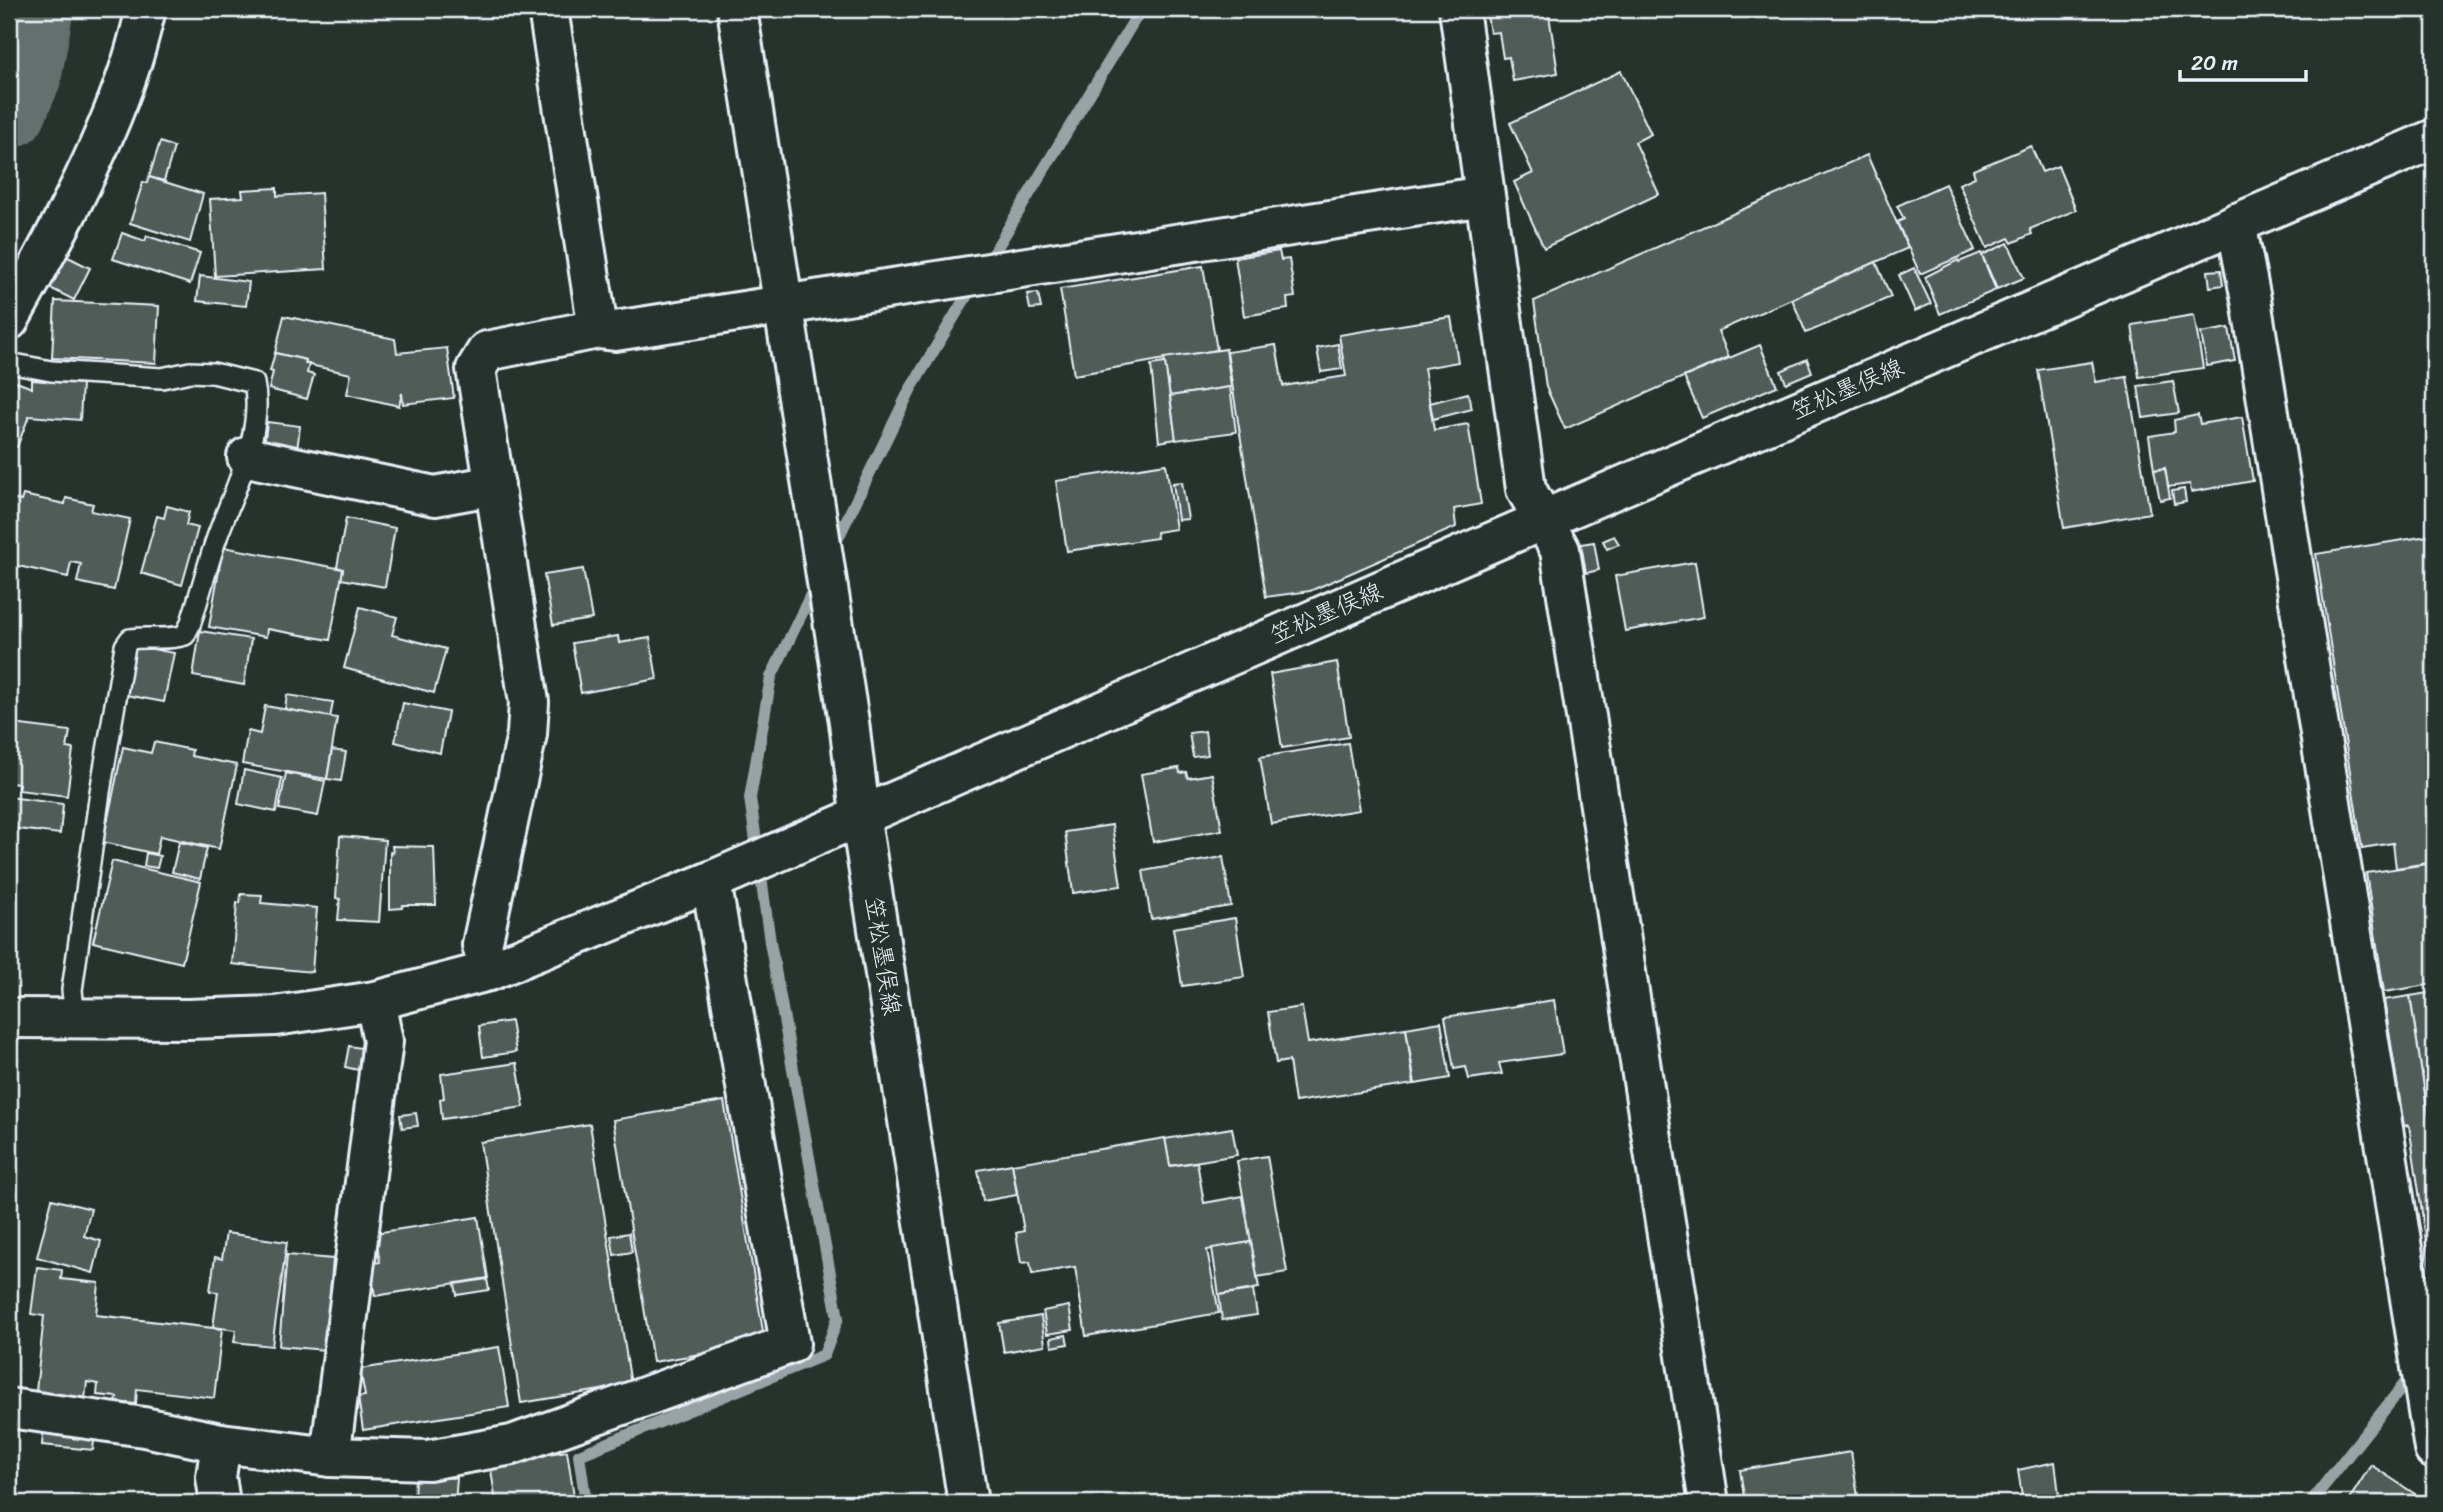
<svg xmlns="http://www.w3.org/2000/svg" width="2443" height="1512" font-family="Sriracha,'Klee One',sans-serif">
	<rect width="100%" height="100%" fill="#26332d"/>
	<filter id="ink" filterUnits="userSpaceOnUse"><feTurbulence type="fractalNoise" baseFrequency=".0143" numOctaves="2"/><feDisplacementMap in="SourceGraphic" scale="14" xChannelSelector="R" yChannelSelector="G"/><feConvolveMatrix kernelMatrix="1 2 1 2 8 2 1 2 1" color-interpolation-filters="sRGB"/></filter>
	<g filter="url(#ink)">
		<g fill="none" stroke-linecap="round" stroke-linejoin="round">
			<g stroke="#98a3a5" stroke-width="12">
				<polyline points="985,267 1141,9"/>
				<polyline points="832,550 910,390 975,282"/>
				<polyline points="586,1503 579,1455 824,1355 838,1318 770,942 750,798 771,677 817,582"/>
				<polyline points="2310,1503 2414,1372"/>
			</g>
			<polyline stroke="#636f6d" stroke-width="75" points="9,111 24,76 36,9"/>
		</g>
		<g fill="#505c59" stroke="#e8f1f8" stroke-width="2">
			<polygon points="1486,9 1548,9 1558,73 1513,81 1509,57 1503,58 1499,32 1490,33"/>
			<polygon points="1621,71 1651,134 1635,142 1659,194 1544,248 1514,182 1533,173 1510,123"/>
			<polygon points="160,142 174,147 164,181 149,177"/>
			<polygon points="2031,146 2042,172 2058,166 2076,210 2030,229 2032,234 2012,243 2009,238 1987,248 1959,184 1975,177 1973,170"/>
			<polygon points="1867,155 1908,248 1718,331 1729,357 1565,429 1546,387 1534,301"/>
			<polygon points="149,177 203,194 190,242 130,223 143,182 147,183"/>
			<polygon points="1945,184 1975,250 1920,274 1897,222 1904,219 1897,206"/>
			<polygon points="277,188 277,196 321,193 326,269 215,276 210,199 243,197 242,190"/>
			<polygon points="122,233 145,241 147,236 200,253 190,284 113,259"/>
			<polygon points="2008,243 2024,278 1997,289 1982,255"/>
			<polygon points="1279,251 1281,260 1289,259 1295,297 1287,298 1288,309 1244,316 1235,258"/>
			<polygon points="1981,253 1996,290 1940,314 1925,277 1958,260 1959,262"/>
			<polygon points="66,256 90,268 74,300 50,288"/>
			<polygon points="1876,262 1891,297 1806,333 1792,299"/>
			<polygon points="1203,266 1217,350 1074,375 1060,289"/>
			<polygon points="1914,268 1931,304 1915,311 1899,275"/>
			<polygon points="2221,270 2223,285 2210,287 2208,271"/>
			<polygon points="200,276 249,282 246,306 197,301"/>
			<polygon points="1038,293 1041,308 1030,309 1027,294"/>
			<polygon points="55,301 159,306 156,363 52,358"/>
			<polygon points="2194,315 2203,368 2139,377 2132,325"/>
			<polygon points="284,316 395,339 397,353 447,348 454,398 403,404 402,393 399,406 347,394 351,374 305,364 306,360 275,353"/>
			<polygon points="1451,317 1458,362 1424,368 1434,430 1468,424 1481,504 1454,509 1456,527 1310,591 1266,597 1227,352 1276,345 1283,386 1346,376 1339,335"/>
			<polygon points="2229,328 2235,361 2207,366 2201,333"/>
			<polygon points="1338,344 1342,369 1321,372 1317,348"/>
			<polygon points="1760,345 1777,386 1702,418 1684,377"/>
			<polygon points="1226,349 1231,387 1170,396 1164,358"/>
			<polygon points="275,353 306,360 305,364 309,364 307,373 314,375 307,399 269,389 273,372 270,371"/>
			<polygon points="1807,359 1812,372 1786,383 1781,371"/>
			<polygon points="2092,362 2096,382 2127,377 2150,513 2064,528 2038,370"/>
			<polygon points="1165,363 1176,439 1159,442 1151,365"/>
			<polygon points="9,379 32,388 32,380 82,384 80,420 29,416 17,447 9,444"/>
			<polygon points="2173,381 2179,413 2143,418 2138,386"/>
			<polygon points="1230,387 1236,432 1176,440 1170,396"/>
			<polygon points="1468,393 1472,409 1433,419 1430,403"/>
			<polygon points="2198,415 2200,424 2242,417 2253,481 2191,492 2190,484 2168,487 2165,468 2154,470 2149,436 2175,432 2174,420"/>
			<polygon points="267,422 300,426 297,451 264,447"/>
			<polygon points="1166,464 1176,529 1156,532 1157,538 1067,551 1056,481"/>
			<polygon points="2165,469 2170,498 2160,500 2154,470"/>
			<polygon points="1182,482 1188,519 1178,520 1173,483"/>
			<polygon points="2184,489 2186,502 2174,504 2172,491"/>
			<polygon points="23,495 65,504 66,498 93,504 91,511 130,519 114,590 77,582 81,564 71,562 68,577 9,564 11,555 9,554 9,498 21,501"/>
			<polygon points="167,506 189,512 186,525 198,528 182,585 141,573 157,516 164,518"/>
			<polygon points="346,518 395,528 385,587 341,579 343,569 337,567"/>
			<polygon points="2434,535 2434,862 2396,868 2393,843 2362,848 2316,554"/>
			<polygon points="1614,536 1619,544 1607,549 1603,541"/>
			<polygon points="1594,542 1599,570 1586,573 1581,544"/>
			<polygon points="223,547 343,569 330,640 267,629 266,637 209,627"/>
			<polygon points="1695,562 1704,617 1625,631 1615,576"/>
			<polygon points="583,569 592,619 553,625 544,575"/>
			<polygon points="360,607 397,617 392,635 446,649 434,693 344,668"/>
			<polygon points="200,631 251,639 244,685 193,676"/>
			<polygon points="618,636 619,643 650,638 657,679 581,693 572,643"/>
			<polygon points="136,646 174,653 164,702 126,695"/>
			<polygon points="1337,662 1349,737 1282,748 1270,674"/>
			<polygon points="287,695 333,702 330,718 285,709"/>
			<polygon points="403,703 448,712 440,753 395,742"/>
			<polygon points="265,706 337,718 327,779 242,764 248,731 260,734"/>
			<polygon points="13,724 70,731 67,748 73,749 67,796 18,790 19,784 9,783 9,743 11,743"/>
			<polygon points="1205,731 1208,755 1193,757 1189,733"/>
			<polygon points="154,742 192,750 191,756 237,765 219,849 160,836 156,854 103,842 123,747 151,753"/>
			<polygon points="1348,743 1359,810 1271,824 1260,757"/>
			<polygon points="332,750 346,752 341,781 327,779"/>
			<polygon points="1179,768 1180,773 1186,772 1188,778 1212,774 1222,830 1153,842 1141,774"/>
			<polygon points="244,770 282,778 276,812 238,804"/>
			<polygon points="286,773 325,781 318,816 279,809"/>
			<polygon points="9,797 63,804 60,834 9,828"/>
			<polygon points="1112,825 1121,886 1073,893 1065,832"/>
			<polygon points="340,836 385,840 379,922 338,920 340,899 336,898"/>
			<polygon points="179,842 207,848 200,879 172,872"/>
			<polygon points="392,846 434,847 436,905 403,905 402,908 390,909 390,852 393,853"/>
			<polygon points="146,853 160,856 157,868 144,866"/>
			<polygon points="1223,857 1231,906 1151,919 1143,871"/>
			<polygon points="112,861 201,882 182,963 93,942"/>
			<polygon points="2434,863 2434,984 2384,992 2366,873"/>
			<polygon points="241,894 262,895 261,903 317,908 312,972 232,964 237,903 240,903"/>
			<polygon points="1235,918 1244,977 1182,986 1173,928"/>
			<polygon points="2434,992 2434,1113 2428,1114 2410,996"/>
			<polygon points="2410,996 2428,1114 2434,1113 2434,1280 2432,1280 2409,1125 2404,1126 2384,1000"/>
			<polygon points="1554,1000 1563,1054 1499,1063 1502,1074 1469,1079 1466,1067 1454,1069 1445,1017"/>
			<polygon points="1302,1007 1308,1043 1406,1028 1414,1084 1295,1102 1289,1061 1276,1063 1268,1012"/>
			<polygon points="511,1021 516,1052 483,1057 479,1026"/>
			<polygon points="1441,1022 1450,1078 1415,1084 1406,1028"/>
			<polygon points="349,1046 361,1048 358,1070 345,1067"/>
			<polygon points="517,1063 524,1107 442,1119 440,1099 444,1098 441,1074"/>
			<polygon points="724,1101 765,1343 653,1362 613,1120"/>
			<polygon points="416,1113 418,1126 402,1128 400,1115"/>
			<polygon points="590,1124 631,1385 521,1403 480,1142"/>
			<polygon points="1232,1128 1237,1155 1170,1166 1165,1139"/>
			<polygon points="1165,1138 1170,1166 1197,1162 1204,1203 1243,1196 1251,1242 1207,1250 1219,1313 1086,1336 1075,1267 1032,1274 1030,1262 1021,1263 1016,1233 1024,1231 1012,1164"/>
			<polygon points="1267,1156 1287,1272 1257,1277 1237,1161"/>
			<polygon points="1012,1164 1017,1195 983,1201 978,1170"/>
			<polygon points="52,1199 91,1209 84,1236 101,1241 93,1273 37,1257"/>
			<polygon points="478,1217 488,1278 375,1296 370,1264 380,1262 375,1233"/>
			<polygon points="226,1233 287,1242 272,1346 234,1342 236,1330 213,1327 218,1292 210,1291 215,1257 222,1259"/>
			<polygon points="629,1233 632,1252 614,1255 611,1236"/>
			<polygon points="1251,1242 1259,1288 1219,1295 1212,1248"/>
			<polygon points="287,1255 333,1259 325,1350 279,1346"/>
			<polygon points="37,1267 62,1270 61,1279 99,1283 96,1315 222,1329 214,1398 137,1389 136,1404 116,1402 117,1397 97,1395 98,1384 87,1382 84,1407 35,1401 44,1316 31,1314"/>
			<polygon points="487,1279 489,1290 457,1295 455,1284"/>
			<polygon points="1253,1290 1257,1315 1222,1320 1219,1295"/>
			<polygon points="1069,1306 1073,1330 1047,1334 1043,1311"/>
			<polygon points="1041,1316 1045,1345 1004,1352 999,1323"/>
			<polygon points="1066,1335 1068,1344 1052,1347 1051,1338"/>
			<polygon points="499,1347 509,1407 363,1430 358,1397 365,1396 360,1369"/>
			<polygon points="44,1424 95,1431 93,1450 42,1445"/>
			<polygon points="9,1426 16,1427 11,1447 9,1446"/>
			<polygon points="567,1451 575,1503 496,1503 490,1463"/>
			<polygon points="1851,1452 1859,1503 1745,1503 1740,1470"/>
			<polygon points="2055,1462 2060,1503 2023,1503 2018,1470"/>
			<polygon points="2371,1465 2421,1498 2418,1503 2347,1503"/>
			<polygon points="415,1476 457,1478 455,1503 414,1503"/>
		</g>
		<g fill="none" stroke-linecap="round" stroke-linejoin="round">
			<g stroke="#e8f1f8" stroke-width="24">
				<path id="lane" d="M 9,363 L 51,371 L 162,378 L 190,372 L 213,373 L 254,383 C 265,434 231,496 215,543 C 206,570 199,598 190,625 L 185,635 C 167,641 149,636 130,639 L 125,646 L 100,792 L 72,990 L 75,1018"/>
			</g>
			<g stroke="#e8f1f8" stroke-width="44">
				<g id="street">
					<polyline points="1459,9 1526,489 1560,550 1709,1503"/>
					<polyline points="2236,223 2251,300 2434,1449"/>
					<path d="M 9,320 C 53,241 100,156 129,70 C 136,50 141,29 146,9"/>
					<polyline points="598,329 615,331 1484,196"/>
					<polyline points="247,457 435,496 495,485"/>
					<polyline points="489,971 482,945 527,734 529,702 476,369 487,351 598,329 548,9"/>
					<polyline points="9,1408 144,1427 221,1443 330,1457 428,1460 512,1445 790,1344 711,881"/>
					<polyline points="330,1457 383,1041 375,1001"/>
					<polyline points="220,1503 216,1477 221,1443"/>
				</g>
			</g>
			<g stroke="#e8f1f8" stroke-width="44">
				<g id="secondary">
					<polyline points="737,9 849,722 860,814 968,1503"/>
					<polyline points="9,1018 188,1019 275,1016 375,1001 489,971 711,881 1543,520 2434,139"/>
				</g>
			</g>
			<use href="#lane" stroke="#26332d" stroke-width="19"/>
			<use href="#street" stroke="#26332d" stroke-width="38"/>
			<use href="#secondary" stroke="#26332d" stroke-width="38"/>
		</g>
	</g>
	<g text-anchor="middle" stroke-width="5" stroke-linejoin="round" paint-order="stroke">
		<g font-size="24" fill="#e8f1f8" stroke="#26332d">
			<text transform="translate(1847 389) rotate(-23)" y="8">笠松墨俣線</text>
			<text transform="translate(1326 613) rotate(-23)" y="8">笠松墨俣線</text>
			<text transform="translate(883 956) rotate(81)" y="8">笠松墨俣線</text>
		</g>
	</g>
	<rect width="2443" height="1512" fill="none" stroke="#26332d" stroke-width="35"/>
	<rect x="18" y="18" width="2408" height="1477" fill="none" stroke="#e8f1f8" stroke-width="2.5" filter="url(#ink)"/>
	<path d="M2180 70v10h126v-10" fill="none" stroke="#e8f1f8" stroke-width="3.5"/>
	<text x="2191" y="70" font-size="21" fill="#e8f1f8" stroke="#26332d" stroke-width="5" paint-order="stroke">20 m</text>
</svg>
